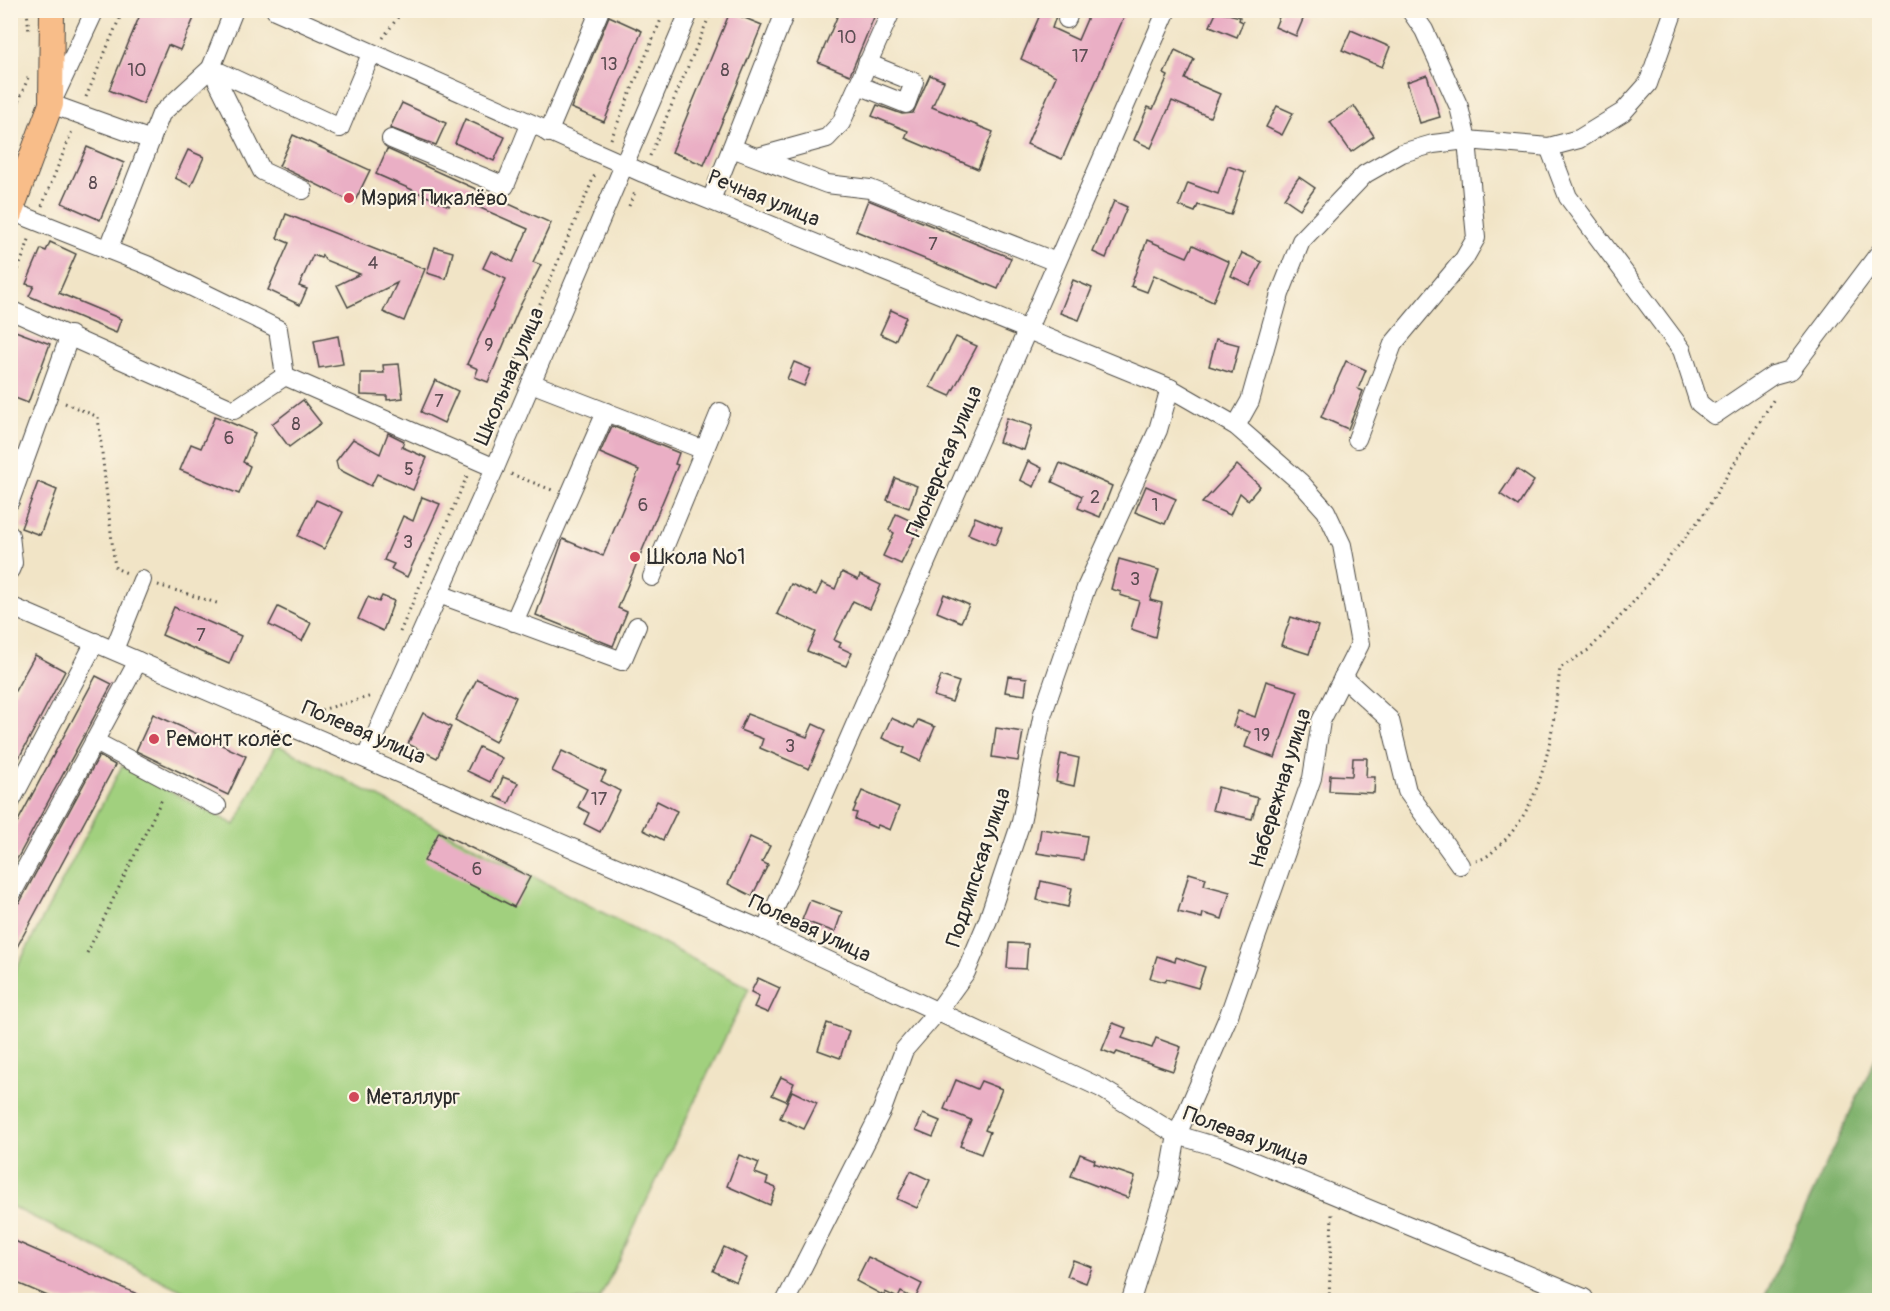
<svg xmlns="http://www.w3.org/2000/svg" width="1890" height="1311" font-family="Pangolin,sans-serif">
	<rect width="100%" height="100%" fill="#fcf5e5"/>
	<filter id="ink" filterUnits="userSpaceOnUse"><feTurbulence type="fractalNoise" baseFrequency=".0167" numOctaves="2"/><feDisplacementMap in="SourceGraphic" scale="12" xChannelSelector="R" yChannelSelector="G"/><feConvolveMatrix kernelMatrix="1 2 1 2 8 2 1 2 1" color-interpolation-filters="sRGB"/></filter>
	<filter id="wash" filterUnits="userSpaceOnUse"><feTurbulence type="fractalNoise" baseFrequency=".008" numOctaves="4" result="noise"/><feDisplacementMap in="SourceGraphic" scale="24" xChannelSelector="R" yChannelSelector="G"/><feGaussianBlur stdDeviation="1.35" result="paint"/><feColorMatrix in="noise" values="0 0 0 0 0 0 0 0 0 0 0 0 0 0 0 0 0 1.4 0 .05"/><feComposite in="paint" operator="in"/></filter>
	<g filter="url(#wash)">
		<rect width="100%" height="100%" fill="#f1e4c6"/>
		<polygon fill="#a1d07e" stroke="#667e54" stroke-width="1.5" points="276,744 749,988 599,1300 201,1300 11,1206 10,981 122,766 235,825"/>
		<polygon fill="#80b26d" stroke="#566e4c" stroke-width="1.5" points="1879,1050 1879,1300 1763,1300"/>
		<g id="blocks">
			<g fill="#eaafc5">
				<polygon points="142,10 178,10 194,18 180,50 168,45 143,104 109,90"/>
				<polygon points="840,10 877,10 850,75 818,62"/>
				<polygon points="1042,10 1058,10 1052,28 1078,40 1091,10 1127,10 1062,159 1027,144 1056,76 1021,59"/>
				<polygon points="1282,10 1304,17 1296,36 1275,27"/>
				<polygon points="1217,11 1240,17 1239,20 1243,22 1237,37 1210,26"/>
				<polygon points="730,12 762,25 704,165 672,152"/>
				<polygon points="609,16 642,31 604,122 571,108"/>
				<polygon points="1351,30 1390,47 1382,67 1342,50"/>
				<polygon points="1175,50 1194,59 1185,79 1220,94 1210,117 1172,101 1151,148 1134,140 1148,107 1153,109 1168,76 1164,74"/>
				<polygon points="930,75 944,81 932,107 993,132 978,169 905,138 908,131 872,116 877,105 902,114 913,113"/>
				<polygon points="1427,75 1440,117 1420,123 1407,82"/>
				<polygon points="402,103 446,123 436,145 390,128"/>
				<polygon points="1277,106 1293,113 1282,135 1266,127"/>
				<polygon points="1354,106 1374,136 1351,152 1330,122"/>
				<polygon points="465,119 505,137 494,161 455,143"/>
				<polygon points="293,135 370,170 354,203 279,166"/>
				<polygon points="87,147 124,163 100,220 62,203"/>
				<polygon points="387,149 551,223 533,262 541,265 520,306 488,382 475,377 478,369 467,364 506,279 483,268 491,251 513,262 528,229 453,196 449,206 376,174"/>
				<polygon points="188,150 204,157 191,186 175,178"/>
				<polygon points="1228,166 1245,172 1231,215 1198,205 1195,212 1179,206 1188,183 1218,194"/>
				<polygon points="1299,177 1315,188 1300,209 1284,198"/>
				<polygon points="868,200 1011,258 998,289 856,231"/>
				<polygon points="1114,201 1127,207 1106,258 1093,252"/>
				<polygon points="286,214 425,269 404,321 383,312 397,283 348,307 337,285 360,274 325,260 322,255 321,258 313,255 299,286 307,289 300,305 268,290 289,243 277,238"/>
				<polygon points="1147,240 1187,257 1193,245 1229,262 1213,302 1154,275 1147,292 1131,286"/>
				<polygon points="50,242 76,254 59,293 121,319 116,333 29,296 34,286 26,284 41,249 46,251"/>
				<polygon points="435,247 453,252 446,279 427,273"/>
				<polygon points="1242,253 1262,262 1250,285 1231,276"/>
				<polygon points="1073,280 1092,288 1079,320 1060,313"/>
				<polygon points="891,310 906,317 895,341 880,334"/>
				<polygon points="10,329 50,344 28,403 10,396"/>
				<polygon points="338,336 343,364 319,368 314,341"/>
				<polygon points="956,337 977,346 950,396 930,387"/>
				<polygon points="1216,339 1239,345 1232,373 1209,366"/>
				<polygon points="1346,361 1366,370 1358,389 1363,391 1348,429 1321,417"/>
				<polygon points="794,362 811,369 804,386 787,379"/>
				<polygon points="399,364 403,398 387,400 387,396 361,395 361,373 384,373 383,365"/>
				<polygon points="435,380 458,391 444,423 421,412"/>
				<polygon points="303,400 321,423 289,447 272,424"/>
				<polygon points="215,416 255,433 243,462 250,466 239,494 180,470 191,444 201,448"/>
				<polygon points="1007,418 1032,426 1024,450 999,442"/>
				<polygon points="612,426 679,453 675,464 678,465 618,608 627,612 613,646 536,615 563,539 603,556 639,470 600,453"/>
				<polygon points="388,433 404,441 402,447 427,458 413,490 377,474 371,486 338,469 336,461 353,439 380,454"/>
				<polygon points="1028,461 1042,468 1034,487 1020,480"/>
				<polygon points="1060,463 1112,486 1100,517 1078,508 1082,496 1052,482"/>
				<polygon points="1237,465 1260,486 1248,500 1240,493 1230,515 1202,503"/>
				<polygon points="1517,469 1534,481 1518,506 1500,494"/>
				<polygon points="895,478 917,486 909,508 887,500"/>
				<polygon points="38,482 57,490 40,535 21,528"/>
				<polygon points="1146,486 1176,499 1165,524 1135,512"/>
				<polygon points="422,497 440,504 407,577 391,569 394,564 384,560 403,516 413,521"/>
				<polygon points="316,500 343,512 324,549 298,536"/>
				<polygon points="896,514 920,525 901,564 883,556 894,533 889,530"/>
				<polygon points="975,517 1002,528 995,545 968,534"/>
				<polygon points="1119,559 1159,570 1150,600 1162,603 1155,637 1131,629 1139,601 1120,595 1121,592 1111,589"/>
				<polygon points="842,572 858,580 860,575 881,585 870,609 853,601 834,640 841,643 839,647 852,653 846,666 807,651 816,632 777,614 791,584 816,595 822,583 835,589"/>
				<polygon points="944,594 969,605 961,622 937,612"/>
				<polygon points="382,596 394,601 383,631 358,619 368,597 379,602"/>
				<polygon points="174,607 241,636 229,664 162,635"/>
				<polygon points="278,607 311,623 302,641 269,625"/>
				<polygon points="1291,617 1318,626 1309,654 1281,645"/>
				<polygon points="35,655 65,671 10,775 10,700"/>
				<polygon points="96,676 112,684 10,872 10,836"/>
				<polygon points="941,676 959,682 952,702 934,696"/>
				<polygon points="1008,676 1027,678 1025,695 1005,692"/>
				<polygon points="477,679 516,697 495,742 455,720"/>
				<polygon points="1266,681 1298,691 1275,758 1245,747 1250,732 1233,726 1238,711 1255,717"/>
				<polygon points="423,713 451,727 437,758 408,744"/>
				<polygon points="153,714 246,756 228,795 136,751"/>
				<polygon points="747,714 807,737 813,724 826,730 809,769 760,748 763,739 740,730"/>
				<polygon points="891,718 914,728 918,720 935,727 920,761 903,753 905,748 882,738"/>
				<polygon points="996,728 1023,732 1018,761 992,757"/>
				<polygon points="479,747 502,758 490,782 467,771"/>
				<polygon points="562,751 606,772 601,781 620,791 600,832 584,824 589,813 578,807 587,789 552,771"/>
				<polygon points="1061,754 1079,758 1074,786 1056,782"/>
				<polygon points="99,756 115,765 10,960 10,908 20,902"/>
				<polygon points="1353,758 1367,758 1366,777 1375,777 1374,793 1329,791 1330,775 1352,776"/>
				<polygon points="503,777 518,783 509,803 495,797"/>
				<polygon points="1218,787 1258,798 1252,819 1212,810"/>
				<polygon points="862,791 899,807 890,830 878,825 876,828 855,819 857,813 853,812"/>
				<polygon points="657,801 677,811 663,840 643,830"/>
				<polygon points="1041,829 1087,836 1083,860 1037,853"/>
				<polygon points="439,832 530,877 514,907 424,861"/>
				<polygon points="750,837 770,846 762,862 768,865 752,896 728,884"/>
				<polygon points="1189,873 1206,878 1204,885 1230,892 1222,919 1203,913 1202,918 1178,912"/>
				<polygon points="1041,881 1072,888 1068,907 1037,900"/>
				<polygon points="810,900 842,912 835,932 802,920"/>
				<polygon points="1009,943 1028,944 1026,969 1007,968"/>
				<polygon points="1157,956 1175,962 1176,957 1205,967 1198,988 1167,979 1165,982 1150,978"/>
				<polygon points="758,978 780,988 768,1013 754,1007 759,996 751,992"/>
				<polygon points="827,1023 849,1031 840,1058 818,1050"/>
				<polygon points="1113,1023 1126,1028 1122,1038 1152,1048 1156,1038 1181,1047 1173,1071 1117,1052 1115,1055 1102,1050"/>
				<polygon points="781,1077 794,1083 786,1101 772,1095"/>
				<polygon points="956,1080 977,1089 981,1081 1002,1089 985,1130 990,1132 981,1154 960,1146 971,1120 944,1109"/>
				<polygon points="792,1091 817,1103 804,1129 780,1118"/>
				<polygon points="923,1114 940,1121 933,1137 916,1130"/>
				<polygon points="1080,1154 1095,1160 1094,1163 1135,1177 1128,1198 1071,1176"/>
				<polygon points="739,1155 759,1163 755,1173 768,1178 766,1184 776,1188 770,1205 727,1186"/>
				<polygon points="911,1171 930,1180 917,1208 897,1199"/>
				<polygon points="10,1239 151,1300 57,1300 10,1280"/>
				<polygon points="724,1247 747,1258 736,1282 713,1271"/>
				<polygon points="868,1257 922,1284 915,1299 901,1292 898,1298 885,1292 884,1296 856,1281"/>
				<polygon points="1073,1260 1092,1267 1086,1283 1067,1276"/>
			</g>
		</g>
	</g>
	<g filter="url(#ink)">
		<use href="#blocks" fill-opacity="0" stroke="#494742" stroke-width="1.5"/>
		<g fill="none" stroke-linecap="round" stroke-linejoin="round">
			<g stroke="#494742" stroke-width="20">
				<g id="minor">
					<polyline points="95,10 51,104 151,140"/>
					<polyline points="275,10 643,173 1170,388 1236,426 1300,482 1326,511 1342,545 1360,644 1321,721 1312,778 1229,1015 1177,1135 1169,1179 1131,1300"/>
					<polyline points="1067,19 1070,10"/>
					<polyline points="211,68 340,128 371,54"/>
					<polyline points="211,68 262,171 303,190"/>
					<polyline points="858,85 906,104 914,82 867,63"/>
					<polyline points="548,133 600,10"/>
					<polyline points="391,139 505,186 530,125"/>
					<polyline points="1549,147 1568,197 1682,350 1699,403 1714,415 1773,375 1791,370 1880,252"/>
					<polyline points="732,148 827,184 870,189 1056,262"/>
					<polyline points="758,157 827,138 841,123 889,16"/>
					<polyline points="711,200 786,10"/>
					<polyline points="11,211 147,265 278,329 285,376"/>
					<polyline points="108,250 161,114 211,68 234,10"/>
					<polyline points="10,310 234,410 285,376"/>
					<polyline points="285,376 495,468"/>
					<polyline points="531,383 704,450"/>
					<polyline points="1236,426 1250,401 1280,294 1301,241 1365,174 1402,153 1433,144 1467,140 1549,147 1579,139 1623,112 1648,84 1674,10"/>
					<polyline points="1357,439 1393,344 1464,259 1476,238 1467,140 1459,107 1424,30 1410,10"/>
					<polyline points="10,501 70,335"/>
					<polyline points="10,535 13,563 10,570"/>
					<polyline points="652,577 720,412"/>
					<polyline points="439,594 622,661 637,626"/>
					<polyline points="10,606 765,931 1101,1088 1177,1135 1221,1148 1584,1298"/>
					<polyline points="514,622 606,412"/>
					<polyline points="114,650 142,580"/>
					<polyline points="1343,677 1390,720 1407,791 1460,865"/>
					<polyline points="94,741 217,806"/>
					<polyline points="366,757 495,468 690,10"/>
					<polyline points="10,803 95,642"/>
					<polyline points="10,897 138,661"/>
					<polyline points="765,931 1167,10"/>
					<polyline points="786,1300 882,1110 904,1050 937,1012 966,972 988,920 1021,822 1043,713 1086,588 1158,430 1170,388"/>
				</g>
			</g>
			<g stroke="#494742" stroke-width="26">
				<polyline id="major" points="10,214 51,104 52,10"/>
			</g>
			<g stroke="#494742" stroke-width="3" stroke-dasharray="1.5 4.5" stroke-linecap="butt">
				<polyline points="27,10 29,33"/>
				<polyline points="383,38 403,10"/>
				<polyline points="86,97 123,10"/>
				<polyline points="10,124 29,75"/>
				<polyline points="611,139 665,10"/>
				<polyline points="650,156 712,10"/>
				<polyline points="42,206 72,131"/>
				<polyline points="629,206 636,190"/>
				<polyline points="10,292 30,237"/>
				<polyline points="65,403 98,417 115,568 127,573"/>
				<polyline points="481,442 596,172"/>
				<polyline points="511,474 552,490"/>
				<polyline points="158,585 220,604"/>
				<polyline points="400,632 467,476"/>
				<polyline points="304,711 310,713 372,696"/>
				<path d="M 1476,861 C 1488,858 1493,851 1502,843 C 1547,798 1553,728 1560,668 L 1590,649 L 1630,606 L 1703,515 L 1775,397"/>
				<polyline points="87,953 163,797"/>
				<polyline points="1329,1300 1332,1214"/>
			</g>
			<use href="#minor" stroke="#fff" stroke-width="18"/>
			<use href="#major" stroke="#f8bd89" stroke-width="24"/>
		</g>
	</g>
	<g fill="#d1495b" stroke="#fcf5e5" stroke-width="2">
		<circle cx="349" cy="198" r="6"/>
		<circle cx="635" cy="557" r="6"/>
		<circle cx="154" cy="739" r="6"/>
		<circle cx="354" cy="1097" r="6"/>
	</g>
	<g text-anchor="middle" stroke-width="4.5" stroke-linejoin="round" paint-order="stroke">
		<g font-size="18" fill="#5b4c52">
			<text x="847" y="43">10</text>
			<text x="1080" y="62">17</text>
			<text x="609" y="70">13</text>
			<text x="137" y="76">10</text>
			<text x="725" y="76">8</text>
			<text x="93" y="189">8</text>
			<text x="933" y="250">7</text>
			<text x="373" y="269">4</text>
			<text x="489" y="351">9</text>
			<text x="439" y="407">7</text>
			<text x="296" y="430">8</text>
			<text x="229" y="444">6</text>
			<text x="409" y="475">5</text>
			<text x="1095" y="503">2</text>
			<text x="643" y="511">6</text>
			<text x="1155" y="511">1</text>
			<text x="408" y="548">3</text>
			<text x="1135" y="585">3</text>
			<text x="201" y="641">7</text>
			<text x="1262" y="741">19</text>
			<text x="790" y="752">3</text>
			<text x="599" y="805">17</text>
			<text x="477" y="875">6</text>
		</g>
		<g font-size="21" fill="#2b2b2b" stroke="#fcf5e5" text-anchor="start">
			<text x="361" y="205">Мэрия Пикалёво</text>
			<text x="647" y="564">Школа №1</text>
			<text x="166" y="746">Ремонт колёс</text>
			<text x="366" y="1104">Металлург</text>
		</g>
		<g font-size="21" fill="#2b2b2b" stroke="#fcf5e5">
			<text transform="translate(764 198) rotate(22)" y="7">Речная улица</text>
			<text transform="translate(509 376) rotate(-67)" y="7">Школьная улица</text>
			<text transform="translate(944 461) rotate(-67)" y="7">Пионерская улица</text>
			<text transform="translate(364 732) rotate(23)" y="7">Полевая улица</text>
			<text transform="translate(1280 788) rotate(-73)" y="7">Набережная улица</text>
			<text transform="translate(978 867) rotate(-72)" y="7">Подлипская улица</text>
			<text transform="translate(810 928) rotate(25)" y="7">Полевая улица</text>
			<text transform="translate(1246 1136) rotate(21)" y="7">Полевая улица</text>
		</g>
	</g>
	<rect width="1890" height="1311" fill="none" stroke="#fcf5e5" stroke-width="36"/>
</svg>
